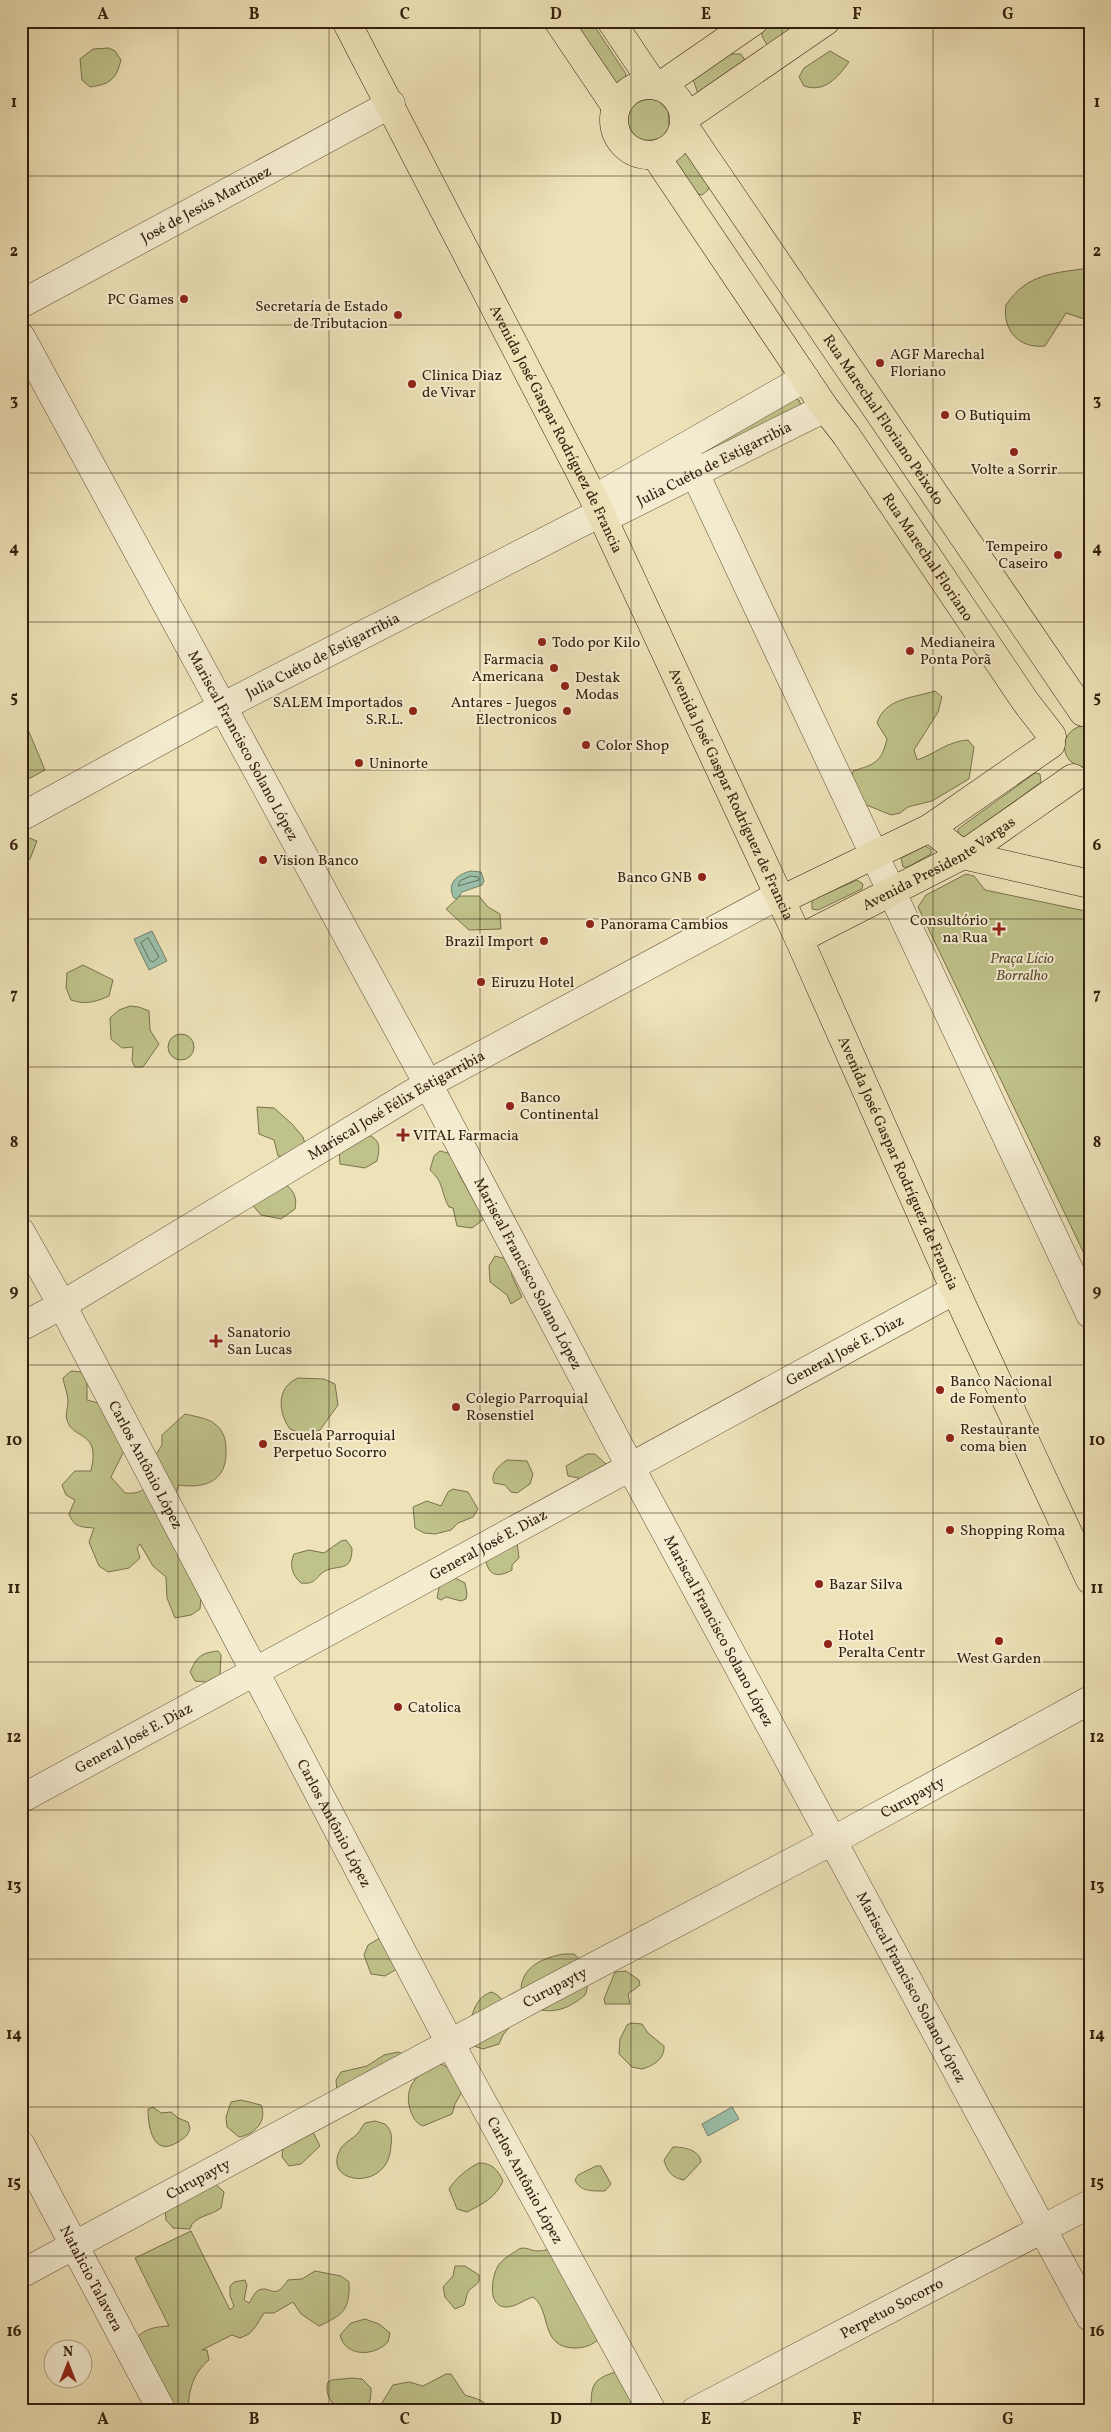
<svg xmlns="http://www.w3.org/2000/svg" width="1111" height="2432" font-family="Vollkorn,serif">
	<rect width="100%" height="100%" fill="#eee2b8"/>
	<filter id="stains"><feTurbulence type="fractalNoise" baseFrequency=".004" numOctaves="4"/><feColorMatrix values="0 0 0 0 .2 0 0 0 0 .09 0 0 0 0 .02 0 0 0 .5 -.17"/></filter>
	<radialGradient id="worn" r=".72"><stop offset=".6" stop-color="#630" stop-opacity="0"/><stop offset="1" stop-color="#630" stop-opacity=".3"/></radialGradient>
	<g fill="#bfc28a" stroke="#79724c">
		<polygon points="572,21 591,21 626,74 625,78 616,84"/>
		<polygon points="771,21 805,21 767,45 762,36 762,31"/>
		<path d="M 109,48 L 115,51 L 121,60 C 116,80 110,84 90,87 L 82,80 L 80,59 L 93,49 Z"/>
		<path d="M 830,51 L 849,62 C 837,78 825,93 804,86 L 799,77 L 804,68 Z"/>
		<polygon points="727,54 741,54 746,62 698,94 693,79"/>
		<path d="M 653,99 L 659,101 L 668,111 L 669,125 L 709,186 L 708,190 L 702,195 L 697,194 L 659,138 C 624,151 614,99 653,99 Z"/>
		<path d="M 1090,268 L 1090,329 L 1084,319 L 1066,313 L 1045,346 C 1019,349 1002,330 1006,305 C 1027,273 1055,273 1090,268 Z"/>
		<polygon points="794,399 799,400 801,405 708,454 706,449"/>
		<path d="M 935,691 L 942,697 L 938,712 L 914,750 L 917,760 C 935,754 948,741 968,740 L 974,747 L 969,779 L 932,801 L 908,807 L 900,813 L 891,815 L 864,804 L 850,783 L 853,771 C 875,764 881,763 887,739 L 877,723 C 885,698 913,698 935,691 Z"/>
		<polygon points="21,713 45,770 21,783"/>
		<path d="M 1090,725 L 1090,767 C 1058,771 1054,725 1090,725 Z"/>
		<polygon points="1035,773 1040,774 1041,782 965,838 958,835 958,829"/>
		<polygon points="24,836 37,841 30,859 21,861 21,837"/>
		<polygon points="925,846 931,849 931,854 908,867 903,867 901,858"/>
		<polygon points="966,874 974,876 985,890 1090,912 1090,1266 918,907 926,895"/>
		<polygon points="857,880 863,884 862,889 818,910 812,909 812,900"/>
		<polygon points="460,896 479,896 488,907 500,914 501,929 469,930 446,909"/>
		<path d="M 83,965 L 113,980 L 109,996 C 95,1002 86,1005 71,1000 L 66,988 L 67,973 Z"/>
		<polygon points="130,1006 139,1007 149,1011 150,1030 159,1044 143,1067 135,1067 132,1061 133,1047 122,1048 111,1039 110,1018 119,1010"/>
		<circle cx="181" cy="1047" r="13"/>
		<polygon points="257,1107 274,1108 292,1124 303,1137 312,1168 294,1157 278,1156 274,1140 259,1134"/>
		<path d="M 359,1130 C 377,1139 382,1140 377,1161 L 365,1168 L 340,1164 L 339,1149 Z"/>
		<path d="M 440,1151 L 448,1153 L 456,1163 L 459,1174 L 484,1219 L 472,1228 L 457,1226 L 453,1208 L 449,1207 C 440,1191 445,1184 430,1170 L 434,1156 Z"/>
		<path d="M 281,1181 C 292,1188 298,1196 295,1209 L 281,1219 L 261,1215 L 250,1202 Z"/>
		<polygon points="495,1256 510,1260 512,1276 522,1297 511,1304 507,1295 490,1282 489,1266"/>
		<path d="M 71,1371 L 82,1372 L 87,1381 L 87,1400 L 106,1405 L 125,1449 L 111,1477 L 125,1493 C 136,1494 142,1492 150,1484 L 152,1462 L 162,1445 L 162,1435 L 185,1414 C 193,1416 208,1418 215,1424 C 224,1431 226,1440 226,1451 C 227,1481 205,1489 179,1485 L 175,1495 L 201,1598 L 200,1609 L 191,1615 L 175,1618 L 167,1598 L 166,1577 L 153,1566 L 140,1544 L 137,1548 L 140,1558 L 129,1568 L 108,1572 L 99,1566 L 89,1542 L 94,1528 C 80,1527 74,1527 69,1514 L 75,1500 L 66,1495 L 62,1485 L 75,1471 L 91,1471 C 101,1429 73,1441 67,1420 C 65,1415 68,1407 68,1401 C 68,1393 64,1386 63,1378 Z"/>
		<path d="M 298,1378 L 324,1379 L 335,1384 L 338,1405 L 320,1430 L 305,1435 L 290,1429 C 278,1413 276,1387 298,1378 Z"/>
		<polygon points="587,1454 595,1454 607,1465 581,1482 579,1478 568,1476 566,1466"/>
		<path d="M 507,1460 L 527,1461 L 533,1474 L 530,1484 L 517,1493 L 511,1492 L 505,1485 L 494,1483 C 490,1474 499,1465 507,1460 Z"/>
		<polygon points="453,1489 468,1492 478,1509 473,1517 458,1523 451,1530 435,1534 424,1533 415,1528 413,1507 427,1501 441,1506 448,1492"/>
		<path d="M 346,1540 L 352,1548 C 352,1573 339,1564 325,1571 C 316,1576 317,1585 301,1583 C 292,1575 289,1565 294,1554 L 309,1550 L 324,1553 L 341,1541 Z"/>
		<path d="M 517,1542 L 519,1558 L 512,1565 L 512,1570 C 498,1578 489,1576 486,1561 Z"/>
		<polygon points="455,1578 465,1583 467,1594 466,1599 461,1601 446,1597 441,1600 437,1598 440,1583"/>
		<path d="M 218,1651 L 221,1655 L 220,1675 L 206,1682 L 195,1681 L 190,1672 C 197,1657 200,1653 218,1651 Z"/>
		<polygon points="380,1938 397,1969 385,1976 371,1974 364,1955 368,1945"/>
		<path d="M 563,1954 L 574,1954 C 585,1962 591,1982 585,1995 C 570,2008 555,2014 536,2009 L 521,1987 C 524,1965 544,1958 563,1954 Z"/>
		<polygon points="626,1971 639,1980 640,1985 628,1994 630,2004 605,2004 604,1999 615,1972"/>
		<path d="M 491,1992 C 504,1995 508,2012 513,2023 L 503,2035 L 499,2044 L 483,2049 L 467,2044 C 471,2024 470,2000 491,1992 Z"/>
		<path d="M 631,2023 L 642,2024 L 648,2033 L 664,2046 C 665,2059 653,2066 642,2069 L 632,2067 L 619,2054 L 620,2039 L 627,2025 Z"/>
		<polygon points="398,2052 403,2054 337,2091 336,2080 341,2072 367,2066 384,2055"/>
		<path d="M 439,2063 L 451,2069 L 463,2090 L 455,2104 L 452,2114 L 423,2126 C 416,2123 414,2119 411,2112 C 402,2088 417,2072 439,2063 Z"/>
		<path d="M 241,2100 L 261,2105 C 268,2121 254,2135 239,2137 L 227,2127 L 226,2117 L 231,2102 Z"/>
		<path d="M 153,2107 L 161,2113 L 171,2112 L 178,2118 L 188,2122 L 190,2128 C 188,2136 184,2138 178,2142 C 153,2158 148,2127 148,2109 Z"/>
		<path d="M 375,2121 L 385,2124 C 392,2130 392,2137 391,2145 C 390,2192 324,2185 339,2152 C 343,2142 352,2140 358,2133 C 361,2130 362,2126 365,2123 Z"/>
		<polygon points="313,2132 320,2146 301,2164 289,2166 282,2157 283,2147"/>
		<path d="M 673,2147 C 684,2147 700,2150 701,2162 L 684,2180 C 672,2178 667,2171 664,2160 Z"/>
		<path d="M 479,2163 C 492,2163 498,2170 503,2181 C 496,2197 483,2204 467,2212 L 457,2209 L 449,2189 C 454,2180 469,2167 479,2163 Z"/>
		<path d="M 596,2166 L 601,2166 L 611,2184 L 605,2191 C 593,2191 580,2192 575,2180 L 578,2175 Z"/>
		<path d="M 210,2179 L 224,2192 L 221,2208 C 211,2216 193,2216 190,2229 L 173,2228 L 166,2220 L 165,2209 Z"/>
		<path d="M 191,2231 L 230,2310 L 234,2306 L 230,2296 L 230,2286 L 234,2282 L 245,2280 L 247,2285 L 244,2300 L 249,2303 C 253,2298 254,2292 259,2290 C 272,2285 273,2302 288,2280 L 302,2279 L 315,2271 L 341,2276 L 349,2282 C 350,2310 343,2315 319,2326 L 301,2314 L 293,2302 L 274,2313 L 264,2313 L 256,2326 L 249,2334 L 240,2338 L 232,2335 L 202,2350 L 207,2350 L 209,2360 C 194,2372 190,2387 188,2406 L 202,2411 L 173,2411 L 133,2343 C 142,2329 153,2327 169,2326 L 135,2258 Z"/>
		<path d="M 561,2247 L 600,2338 C 593,2345 584,2348 575,2348 C 539,2348 552,2310 533,2297 C 523,2300 515,2308 504,2307 C 487,2304 492,2276 498,2266 C 501,2260 513,2253 519,2249 C 525,2246 531,2251 538,2251 C 545,2251 553,2248 561,2247 Z"/>
		<path d="M 455,2266 L 465,2266 L 479,2275 C 481,2286 472,2285 468,2292 C 466,2296 466,2301 464,2305 L 455,2309 L 445,2297 L 443,2287 L 453,2276 Z"/>
		<path d="M 365,2319 L 379,2324 L 390,2333 L 388,2342 C 374,2357 345,2357 340,2335 L 351,2323 Z"/>
		<path d="M 616,2372 L 639,2411 L 591,2411 C 591,2387 591,2379 616,2372 Z"/>
		<path d="M 446,2374 L 451,2374 L 465,2395 C 476,2399 485,2399 490,2411 L 377,2411 L 393,2385 L 409,2382 L 423,2386 Z"/>
		<path d="M 352,2378 L 362,2379 L 371,2388 C 371,2393 371,2399 369,2403 C 360,2422 320,2408 328,2382 L 332,2380 Z"/>
	</g>
	<g fill="#9bbfa9" stroke="#71806b">
		<path d="M 471,871 L 481,872 L 484,881 L 482,885 L 462,892 L 457,899 L 454,898 C 446,884 457,874 471,871 Z"/>
		<polygon points="152,931 167,961 149,970 134,939"/>
		<polygon points="732,2107 739,2119 708,2136 702,2124"/>
	</g>
	<g fill="none" stroke-linecap="round" stroke-linejoin="round">
		<g stroke="#67705c" stroke-width="1">
			<polygon points="471,876 478,877 479,880 458,886 460,881"/>
			<polygon points="148,938 159,957 153,962 150,961 141,943"/>
		</g>
		<g stroke="#625138" stroke-width="29">
			<g id="minor">
				<path id="s1" d="M 21,304 L 391,104"/>
				<path id="s2" d="M 21,337 L 428,1084 L 631,1468 L 1090,2317"/>
				<polyline points="683,448 1090,1314"/>
				<polyline points="594,499 805,378"/>
				<path id="s3" d="M 603,519 L 825,408"/>
				<path id="s4" d="M 21,817 L 222,707 L 600,513"/>
				<path id="s5" d="M 21,1232 L 62,1305 L 450,2043 L 652,2411"/>
				<path id="s6" d="M 21,1327 L 62,1305 L 428,1084 L 779,895"/>
				<path id="s7" d="M 21,1799 L 955,1290"/>
				<path id="s8" d="M 21,2145 L 162,2411"/>
				<path id="s9" d="M 21,2274 L 536,1997 L 832,1841 L 1090,1700"/>
				<path id="s10" d="M 695,2411 L 1090,2204"/>
			</g>
		</g>
		<g stroke="#33210e" stroke-width="29">
			<g id="major">
				<path id="s11" d="M 346,21 L 594,499 L 799,939 L 955,1290 L 1090,1580"/>
				<polyline points="558,21 616,107"/>
				<polyline points="611,21 654,85"/>
				<circle cx="649" cy="120" r="35"/>
				<polyline points="660,86 754,21"/>
				<polyline points="685,118 826,21"/>
				<path id="s12" d="M 684,126 L 1083,712"/>
				<path id="s13" d="M 655,155 L 825,408 L 846,435 L 1025,701 L 1052,736"/>
				<polyline points="930,828 963,855 1090,884"/>
				<polyline points="781,900 930,828 1051,744"/>
				<path id="s14" d="M 799,939 L 963,855 L 1073,778"/>
			</g>
		</g>
		<use href="#minor" stroke="#f4ecd1" stroke-width="28"/>
		<use href="#major" stroke="#eee2b8" stroke-width="28"/>
	</g>
	<path fill="none" stroke="#33210e" stroke-width="1" stroke-opacity="0.55" d="M 178,21 L 178,2411M 329,21 L 329,2411M 480,21 L 480,2411M 631,21 L 631,2411M 782,21 L 782,2411M 933,21 L 933,2411M 21,176 L 1090,176M 21,325 L 1090,325M 21,473 L 1090,473M 21,622 L 1090,622M 21,770 L 1090,770M 21,919 L 1090,919M 21,1067 L 1090,1067M 21,1216 L 1090,1216M 21,1365 L 1090,1365M 21,1513 L 1090,1513M 21,1662 L 1090,1662M 21,1810 L 1090,1810M 21,1959 L 1090,1959M 21,2107 L 1090,2107M 21,2256 L 1090,2256"/>
	<g fill="#8f2418" stroke="#f4ecd1" stroke-width="2">
		<circle cx="184" cy="299" r="5"/>
		<circle cx="398" cy="315" r="5"/>
		<circle cx="880" cy="363" r="5"/>
		<circle cx="412" cy="384" r="5"/>
		<circle cx="945" cy="415" r="5"/>
		<circle cx="1014" cy="452" r="5"/>
		<circle cx="1058" cy="555" r="5"/>
		<circle cx="542" cy="642" r="5"/>
		<circle cx="910" cy="651" r="5"/>
		<circle cx="554" cy="668" r="5"/>
		<circle cx="565" cy="686" r="5"/>
		<circle cx="413" cy="711" r="5"/>
		<circle cx="567" cy="711" r="5"/>
		<circle cx="586" cy="745" r="5"/>
		<circle cx="359" cy="763" r="5"/>
		<circle cx="263" cy="860" r="5"/>
		<circle cx="702" cy="877" r="5"/>
		<circle cx="590" cy="924" r="5"/>
		<path d="M996.5 921.5h5v5h5v5h-5v5h-5v-5h-5v-5h5z"/>
		<circle cx="544" cy="941" r="5"/>
		<circle cx="481" cy="982" r="5"/>
		<circle cx="510" cy="1106" r="5"/>
		<path d="M400.5 1127.5h5v5h5v5h-5v5h-5v-5h-5v-5h5z"/>
		<path d="M213.5 1333.5h5v5h5v5h-5v5h-5v-5h-5v-5h5z"/>
		<circle cx="940" cy="1390" r="5"/>
		<circle cx="456" cy="1407" r="5"/>
		<circle cx="950" cy="1438" r="5"/>
		<circle cx="263" cy="1444" r="5"/>
		<circle cx="950" cy="1530" r="5"/>
		<circle cx="819" cy="1584" r="5"/>
		<circle cx="999" cy="1641" r="5"/>
		<circle cx="828" cy="1644" r="5"/>
		<circle cx="398" cy="1707" r="5"/>
	</g>
	<g text-anchor="middle" stroke-width="4" stroke-linejoin="round" paint-order="stroke">
		<g font-size="15" fill="#33210e" stroke="#f4ecd1">
			<text dy="5" stroke="none"><textPath href="#s1" startOffset="210">José de Jesús Martinez</textPath></text>
			<text dy="5" stroke="none"><textPath href="#s12" startOffset="355">Rua Marechal Floriano Peixoto</textPath></text>
			<text dy="5" stroke="none"><textPath href="#s11" startOffset="459">Avenida José Gaspar Rodríguez de Francia</textPath></text>
			<text dy="5" stroke="none"><textPath href="#s3" startOffset="124">Julia Cuéto de Estigarribia</textPath></text>
			<text dy="5" stroke="none"><textPath href="#s13" startOffset="486">Rua Marechal Floriano</textPath></text>
			<text dy="5" stroke="none"><textPath href="#s4" startOffset="342">Julia Cuéto de Estigarribia</textPath></text>
			<text dy="5" stroke="none"><textPath href="#s2" startOffset="465">Mariscal Francisco Solano López</textPath></text>
			<text dy="5" stroke="none"><textPath href="#s11" startOffset="864">Avenida José Gaspar Rodríguez de Francia</textPath></text>
			<text dy="5" stroke="none"><textPath href="#s14" startOffset="159">Avenida Presidente Vargas</textPath></text>
			<text dy="5" stroke="none"><textPath href="#s6" startOffset="436">Mariscal José Félix Estigarribia</textPath></text>
			<text dy="5" stroke="none"><textPath href="#s11" startOffset="1269">Avenida José Gaspar Rodríguez de Francia</textPath></text>
			<text dy="5" stroke="none"><textPath href="#s2" startOffset="1065">Mariscal Francisco Solano López</textPath></text>
			<text dy="5" stroke="none"><textPath href="#s7" startOffset="938">General José E. Diaz</textPath></text>
			<text dy="5" stroke="none"><textPath href="#s5" startOffset="264">Carlos Antônio López</textPath></text>
			<text dy="5" stroke="none"><textPath href="#s7" startOffset="532">General José E. Diaz</textPath></text>
			<text dy="5" stroke="none"><textPath href="#s2" startOffset="1470">Mariscal Francisco Solano López</textPath></text>
			<text dy="5" stroke="none"><textPath href="#s7" startOffset="128">General José E. Diaz</textPath></text>
			<text dy="5" stroke="none"><textPath href="#s9" startOffset="1011">Curupayty</textPath></text>
			<text dy="5" stroke="none"><textPath href="#s5" startOffset="669">Carlos Antônio López</textPath></text>
			<text dy="5" stroke="none"><textPath href="#s9" startOffset="606">Curupayty</textPath></text>
			<text dy="5" stroke="none"><textPath href="#s2" startOffset="1875">Mariscal Francisco Solano López</textPath></text>
			<text dy="5" stroke="none"><textPath href="#s9" startOffset="201">Curupayty</textPath></text>
			<text dy="5" stroke="none"><textPath href="#s5" startOffset="1074">Carlos Antônio López</textPath></text>
			<text dy="5" stroke="none"><textPath href="#s8" startOffset="151">Natalicio Talavera</textPath></text>
			<text dy="5" stroke="none"><textPath href="#s10" startOffset="222">Perpetuo Socorro</textPath></text>
		</g>
		<g font-size="15" fill="#33210e" stroke="#f4ecd1" text-anchor="start">
			<text x="174" y="304" text-anchor="end">PC Games</text>
			<text x="388" y="311" text-anchor="end">Secretaría de Estado<tspan x="388" dy="17">de Tributacion</tspan></text>
			<text x="890" y="359">AGF Marechal<tspan x="890" dy="17">Floriano</tspan></text>
			<text x="422" y="380">Clinica Diaz<tspan x="422" dy="17">de Vivar</tspan></text>
			<text x="955" y="420">O Butiquim</text>
			<text x="1014" y="474" text-anchor="middle">Volte a Sorrir</text>
			<text x="1048" y="551" text-anchor="end">Tempeiro<tspan x="1048" dy="17">Caseiro</tspan></text>
			<text x="552" y="647">Todo por Kilo</text>
			<text x="920" y="647">Medianeira<tspan x="920" dy="17">Ponta Porã</tspan></text>
			<text x="544" y="664" text-anchor="end">Farmacia<tspan x="544" dy="17">Americana</tspan></text>
			<text x="575" y="682">Destak<tspan x="575" dy="17">Modas</tspan></text>
			<text x="403" y="707" text-anchor="end">SALEM Importados<tspan x="403" dy="17">S.R.L.</tspan></text>
			<text x="557" y="707" text-anchor="end">Antares - Juegos<tspan x="557" dy="17">Electronicos</tspan></text>
			<text x="596" y="750">Color Shop</text>
			<text x="369" y="768">Uninorte</text>
			<text x="273" y="865">Vision Banco</text>
			<text x="692" y="882" text-anchor="end">Banco GNB</text>
			<text x="988" y="925" text-anchor="end">Consultório<tspan x="988" dy="17">na Rua</tspan></text>
			<text x="600" y="929">Panorama Cambios</text>
			<text x="534" y="946" text-anchor="end">Brazil Import</text>
			<text x="491" y="987">Eiruzu Hotel</text>
			<text x="520" y="1102">Banco<tspan x="520" dy="17">Continental</tspan></text>
			<text x="413" y="1140">VITAL Farmacia</text>
			<text x="227" y="1337">Sanatorio<tspan x="227" dy="17">San Lucas</tspan></text>
			<text x="950" y="1386">Banco Nacional<tspan x="950" dy="17">de Fomento</tspan></text>
			<text x="466" y="1403">Colegio Parroquial<tspan x="466" dy="17">Rosenstiel</tspan></text>
			<text x="960" y="1434">Restaurante<tspan x="960" dy="17">coma bien</tspan></text>
			<text x="273" y="1440">Escuela Parroquial<tspan x="273" dy="17">Perpetuo Socorro</tspan></text>
			<text x="960" y="1535">Shopping Roma</text>
			<text x="829" y="1589">Bazar Silva</text>
			<text x="838" y="1640">Hotel<tspan x="838" dy="17">Peralta Centr</tspan></text>
			<text x="999" y="1663" text-anchor="middle">West Garden</text>
			<text x="408" y="1712">Catolica</text>
		</g>
		<g font-size="15" font-style="italic" fill="#5d5133" stroke="#f4ecd1">
			<text x="1022" y="963">Praça Lício<tspan x="1022" dy="17">Borralho</tspan></text>
		</g>
	</g>
	<rect width="1111" height="2432" fill="none" stroke="#eee2b8" stroke-width="55"/>
	<g transform="translate(68 2364)"><circle r="24" fill="#f4ecd1" stroke="#a79b83"/>
	<path d="M0-4L9 19L0 12L-9 19Z" fill="#8f2418"/>
	<text y="-8" font-size="14" font-weight="bold" text-anchor="middle" fill="#33210e">N</text>
	</g>
	<rect x="28" y="28" width="1056" height="2376" fill="none" stroke="#33210e" stroke-width="2"/>
	<g font-size="16" text-anchor="middle" font-weight="bold" fill="#33210e">
		<text x="103" y="19">A</text>
		<text x="254" y="19">B</text>
		<text x="405" y="19">C</text>
		<text x="556" y="19">D</text>
		<text x="706" y="19">E</text>
		<text x="857" y="19">F</text>
		<text x="1008" y="19">G</text>
		<text x="14" y="107">1</text>
		<text x="1097" y="107">1</text>
		<text x="14" y="256">2</text>
		<text x="1097" y="256">2</text>
		<text x="14" y="405">3</text>
		<text x="1097" y="405">3</text>
		<text x="14" y="553">4</text>
		<text x="1097" y="553">4</text>
		<text x="14" y="702">5</text>
		<text x="1097" y="702">5</text>
		<text x="14" y="850">6</text>
		<text x="1097" y="850">6</text>
		<text x="14" y="999">7</text>
		<text x="1097" y="999">7</text>
		<text x="14" y="1147">8</text>
		<text x="1097" y="1147">8</text>
		<text x="14" y="1296">9</text>
		<text x="1097" y="1296">9</text>
		<text x="14" y="1445">10</text>
		<text x="1097" y="1445">10</text>
		<text x="14" y="1593">11</text>
		<text x="1097" y="1593">11</text>
		<text x="14" y="1742">12</text>
		<text x="1097" y="1742">12</text>
		<text x="14" y="1890">13</text>
		<text x="1097" y="1890">13</text>
		<text x="14" y="2039">14</text>
		<text x="1097" y="2039">14</text>
		<text x="14" y="2187">15</text>
		<text x="1097" y="2187">15</text>
		<text x="14" y="2336">16</text>
		<text x="1097" y="2336">16</text>
		<text x="103" y="2424">A</text>
		<text x="254" y="2424">B</text>
		<text x="405" y="2424">C</text>
		<text x="556" y="2424">D</text>
		<text x="706" y="2424">E</text>
		<text x="857" y="2424">F</text>
		<text x="1008" y="2424">G</text>
	</g>
	<rect width="100%" height="100%" filter="url(#stains)"/>
	<rect width="100%" height="100%" fill="url(#worn)"/>
</svg>
